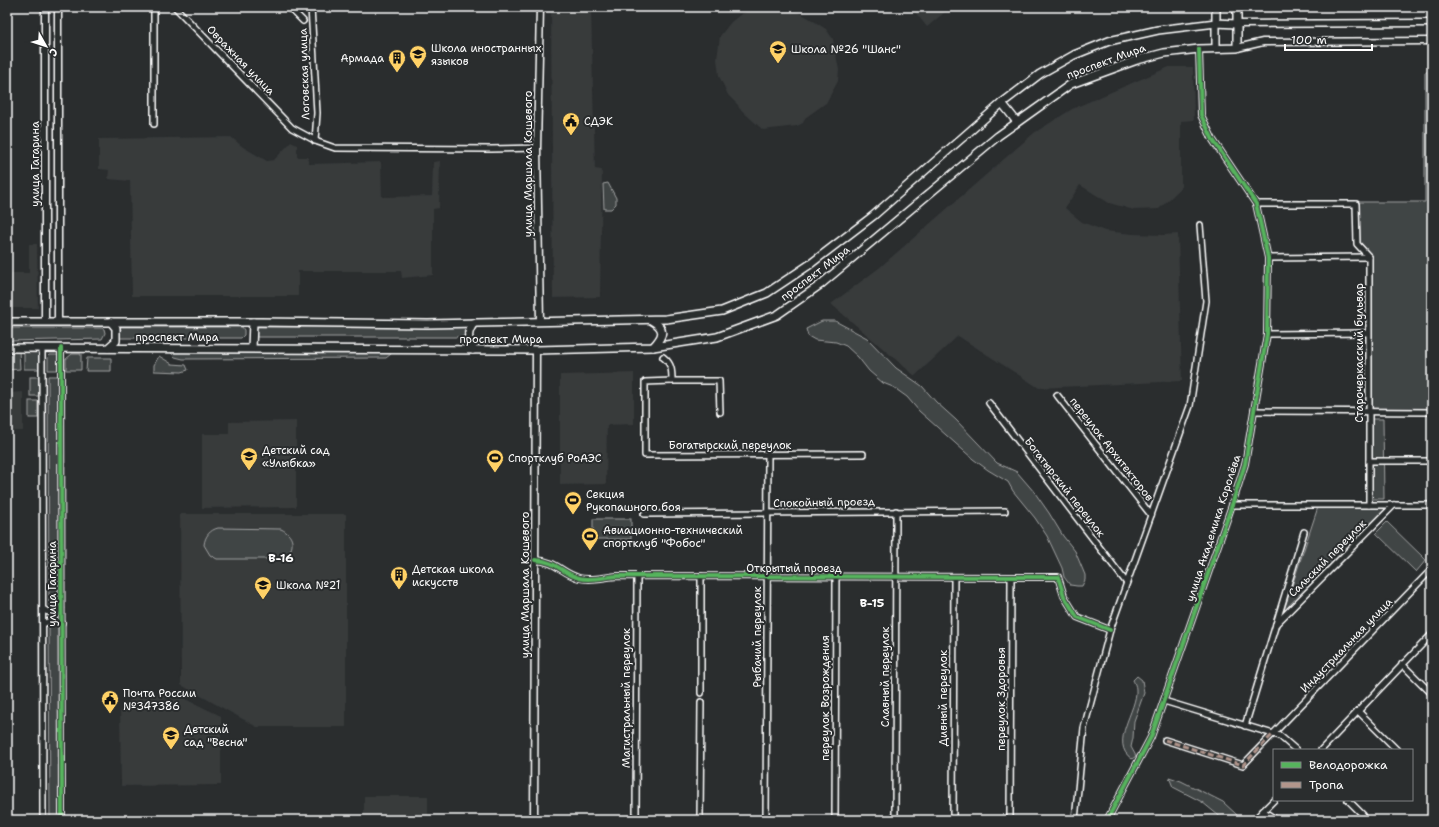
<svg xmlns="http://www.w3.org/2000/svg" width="1439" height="827" font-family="'Shantell Sans',sans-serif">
	<rect width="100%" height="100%" fill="#2a2d2e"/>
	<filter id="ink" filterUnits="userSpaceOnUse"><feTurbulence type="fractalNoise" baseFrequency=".025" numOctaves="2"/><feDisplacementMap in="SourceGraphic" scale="8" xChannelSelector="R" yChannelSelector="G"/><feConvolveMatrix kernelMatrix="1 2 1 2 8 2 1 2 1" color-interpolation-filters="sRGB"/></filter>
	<g filter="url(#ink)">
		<g fill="#373a3b">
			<polygon points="551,7 591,7 595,169 602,170 600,297 553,298"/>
			<polygon points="762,7 788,7 809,18 826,29 833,39 839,70 838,81 826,103 805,118 803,123 797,126 763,130 739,108 738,105 728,95 719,76 717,59 720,36 731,22 741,14"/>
			<polygon points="911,7 951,7 927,27"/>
			<polygon points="1169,67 1193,67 1194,120 1181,121 1181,188 1159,209 1134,210 1109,203 1080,185 1065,208 1082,222 1105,231 1133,234 1163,235 1178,234 1182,381 1039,388 958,336 915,376 831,304 879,268 1034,133 1072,109"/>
			<polygon points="231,137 243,147 267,161 274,160 291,142 297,145 297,157 308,157 309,164 381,162 382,197 432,196 433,162 440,161 439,208 433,209 433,275 402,278 401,271 298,271 298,296 132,296 130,181 108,179 109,170 99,169 99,139"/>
			<polygon points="29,244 37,244 38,308 7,308 7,273 29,273"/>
			<polygon points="634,373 634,424 607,425 606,484 560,485 560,375"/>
			<polygon points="23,392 23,431 7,431 7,393"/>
			<polygon points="296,421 296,507 202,508 202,434 229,434 229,422"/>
			<polygon points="180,514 346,514 346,727 257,727 181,685"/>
			<polygon points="136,694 175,694 221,716 221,785 121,786 120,710"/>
			<rect x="364" y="796" width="64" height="24"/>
		</g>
		<g fill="#414445" stroke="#a0a2a2">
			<polygon points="1425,72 1432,72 1432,409 1371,409 1371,255 1360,242 1359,202 1425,202"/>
			<polygon points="608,183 616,198 616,204 611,209 604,209 603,184"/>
			<polygon points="822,321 835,321 867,338 896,368 922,386 936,402 956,420 997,463 1017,472 1035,493 1049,513 1063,536 1075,551 1085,575 1085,580 1082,586 1077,586 1070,585 1064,577 1062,568 1047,536 1035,518 1013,491 1008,482 988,470 973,459 919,411 907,397 893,387 883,383 869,371 858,357 846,346 836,342 815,340 808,336 806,329"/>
			<polygon points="467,326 464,332 466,337 257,337 255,334 257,327"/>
			<polygon points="118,327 242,327 244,330 244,335 241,338 119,338 120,336 121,329"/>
			<polygon points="7,328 102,328 104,329 105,333 102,339 7,341"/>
			<polygon points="396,350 386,358 183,359 175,357 170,352"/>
			<polygon points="7,351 19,351 20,369 7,370"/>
			<polygon points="24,351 38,351 41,355 41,369 24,369"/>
			<polygon points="72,354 81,354 81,370 66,370 66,359"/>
			<polygon points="50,355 58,355 59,357 59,370 48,370 48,357"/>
			<polygon points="159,356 172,364 186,365 188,370 182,372 154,371 154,365"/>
			<polygon points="87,358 111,358 111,371 86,371"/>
			<polygon points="48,376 59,376 59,606 54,609 49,608"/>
			<rect x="30" y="377" width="11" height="19"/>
			<rect x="29" y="401" width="9" height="17"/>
			<polygon points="1371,419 1383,419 1384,499 1372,499"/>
			<polygon points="1318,507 1386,507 1386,509 1285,613 1284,610"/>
			<rect x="593" y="519" width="38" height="20"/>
			<polygon points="1387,522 1426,560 1416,572 1376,533"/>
			<path d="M 218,528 L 281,529 C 296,536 295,550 283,559 L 217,559 L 210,555 L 204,545 C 205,536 210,530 218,528 Z"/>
			<polygon points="52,623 58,623 59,626 60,820 50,820 49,624"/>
			<path d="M 1137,676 L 1142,680 L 1144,693 L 1134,721 L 1133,738 L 1131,747 L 1136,756 L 1132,759 C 1108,743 1138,710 1136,689 C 1136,686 1134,682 1133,680 Z"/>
			<polygon points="1169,777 1181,781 1223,802 1237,815 1236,820 1224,820 1202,802 1173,787"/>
		</g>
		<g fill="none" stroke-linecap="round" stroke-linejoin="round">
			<g stroke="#fff" stroke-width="8">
				<g id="minor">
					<polyline points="154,7 154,124"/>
					<polyline points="175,7 292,128 318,142 335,148 491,149 537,148"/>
					<polyline points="289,7 303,21"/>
					<polyline points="311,7 317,113 315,141"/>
					<polyline points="1256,204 1356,204 1357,244 1369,257 1369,505"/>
					<polyline points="1268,258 1369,257"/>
					<polyline points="1267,334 1368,333"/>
					<polyline points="42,348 43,820"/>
					<polyline points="61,348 62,820"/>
					<path d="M 663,357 C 672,364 672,371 672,381 L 719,381 L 720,412"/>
					<polyline points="672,381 645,382 645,455 863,454"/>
					<polyline points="1057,395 1151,515"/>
					<polyline points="989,403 1126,582"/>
					<polyline points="1254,411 1432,412"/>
					<polyline points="1369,461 1432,461"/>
					<polyline points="1232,505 1432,505"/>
					<polyline points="644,514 1005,511"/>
					<path d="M 535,560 C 557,561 561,573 579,578 C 590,581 605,577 617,576 L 1058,577 L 1064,596 L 1077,617 L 1110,630"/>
					<path d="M 43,609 C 49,614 55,613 61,608"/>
					<polyline points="43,624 52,620 62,623"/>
					<polyline points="1276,624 1394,505"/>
					<polyline points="1402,664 1432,694"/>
					<polyline points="701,693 701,576"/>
					<polyline points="1164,701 1280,736 1296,750"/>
					<polyline points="1358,711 1397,750"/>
					<polyline points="1245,726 1304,532"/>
					<polyline points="1165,740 1243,765 1432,569"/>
					<polyline points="1321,750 1432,634"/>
					<polyline points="1348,800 1363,815"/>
					<polyline points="1263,811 1277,820"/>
					<polyline points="636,820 637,576"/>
					<polyline points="700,820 701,702"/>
					<polyline points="766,820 768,455"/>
					<polyline points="835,820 836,577"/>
					<polyline points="895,820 896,511"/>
					<polyline points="953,820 954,577"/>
					<polyline points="1010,820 1011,577"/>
					<polyline points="1075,820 1084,728 1110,630 1190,406 1206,301 1200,225"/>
					<polyline points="1107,820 1151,737 1232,505 1245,464 1267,334 1268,258 1256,204 1213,140 1201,115 1199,49"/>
					<polyline points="1254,820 1274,800"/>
				</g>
			</g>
			<g stroke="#fff" stroke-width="9">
				<g id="tertiary">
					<polyline points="45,7 45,322"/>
					<polyline points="58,7 58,322"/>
					<polyline points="540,7 537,148 540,321"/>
					<polyline points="1236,24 1432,23"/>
					<polyline points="1237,48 1263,42 1432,41"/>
					<polyline points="534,820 536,350"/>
				</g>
			</g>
			<g stroke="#fff" stroke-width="10">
				<g id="secondary">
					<polyline points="1216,7 1216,48"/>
					<polyline points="1002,103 1017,122"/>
					<path d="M 651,320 C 666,329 664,335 653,347"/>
					<polyline points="7,322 260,322 428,324 666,319 722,311 767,293 809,265 873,216 1002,103 1040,74 1074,55 1109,41 1158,30 1216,23 1236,24"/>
					<polyline points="7,348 537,350 653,347 717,337 777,315 820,285 998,136 1071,84 1137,60 1164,53 1199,49 1237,48 1237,7"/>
					<polyline points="108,348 116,341 116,328 111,322"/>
					<polyline points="252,348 253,322"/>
					<path d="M 473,350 C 468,338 466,334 474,323"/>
				</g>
			</g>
			<use href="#minor" stroke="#2a2d2e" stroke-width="5"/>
			<use href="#tertiary" stroke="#2a2d2e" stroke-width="6"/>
			<use href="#secondary" stroke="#2a2d2e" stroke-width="7"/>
			<polyline stroke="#b2968c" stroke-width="3" stroke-dasharray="6 3" stroke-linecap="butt" points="1165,740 1243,765 1273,734"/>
			<g stroke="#2a2d2e" stroke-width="6">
				<g id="cycleway">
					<polyline points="61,348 62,820"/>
					<path d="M 535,560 C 557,561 561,573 579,578 C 590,581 605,577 617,576 L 1058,577 L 1064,596 L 1077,617 L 1110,630"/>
					<polyline points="1107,820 1151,737 1232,505 1245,464 1267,334 1268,258 1256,204 1213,140 1201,115 1199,49"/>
				</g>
			</g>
			<use href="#cycleway" stroke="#56b35d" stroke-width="4"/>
		</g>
	</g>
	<defs>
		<g id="school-pin" transform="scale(0.9)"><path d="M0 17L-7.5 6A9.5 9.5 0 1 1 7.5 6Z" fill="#ffd166" stroke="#2a2d2e"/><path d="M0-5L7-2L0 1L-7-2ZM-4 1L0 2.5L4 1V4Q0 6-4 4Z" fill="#111"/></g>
		<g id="building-pin" transform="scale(0.9)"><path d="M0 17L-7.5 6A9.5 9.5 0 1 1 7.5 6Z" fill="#ffd166" stroke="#2a2d2e"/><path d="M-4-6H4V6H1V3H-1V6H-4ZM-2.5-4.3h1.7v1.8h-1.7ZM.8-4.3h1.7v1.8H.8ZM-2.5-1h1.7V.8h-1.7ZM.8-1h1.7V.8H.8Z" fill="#111"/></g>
		<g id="civic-pin" transform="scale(0.9)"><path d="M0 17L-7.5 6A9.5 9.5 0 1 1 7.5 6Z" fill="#ffd166" stroke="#2a2d2e"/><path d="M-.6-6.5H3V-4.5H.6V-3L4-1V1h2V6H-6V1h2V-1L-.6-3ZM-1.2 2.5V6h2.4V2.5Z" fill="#111"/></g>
		<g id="stadium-pin" transform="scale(0.9)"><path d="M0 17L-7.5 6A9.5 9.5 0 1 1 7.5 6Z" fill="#ffd166" stroke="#2a2d2e"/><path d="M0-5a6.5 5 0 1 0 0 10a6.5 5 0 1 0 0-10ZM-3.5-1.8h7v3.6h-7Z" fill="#111"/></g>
	</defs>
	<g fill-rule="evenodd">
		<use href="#school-pin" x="778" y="49"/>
		<use href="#school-pin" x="418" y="54"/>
		<use href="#building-pin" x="397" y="58"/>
		<use href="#civic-pin" x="571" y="121"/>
		<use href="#school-pin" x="249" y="456"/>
		<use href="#stadium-pin" x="495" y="458"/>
		<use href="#stadium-pin" x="573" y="500"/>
		<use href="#stadium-pin" x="590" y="536"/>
		<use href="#building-pin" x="399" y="575"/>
		<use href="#school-pin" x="263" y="585"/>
		<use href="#civic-pin" x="110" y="699"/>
		<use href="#school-pin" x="171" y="735"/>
	</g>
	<g text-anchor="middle" stroke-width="4" stroke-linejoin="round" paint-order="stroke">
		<g font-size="11" fill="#fff" stroke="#2a2d2e" text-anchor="start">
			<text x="431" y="52">Школа иностранных<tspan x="431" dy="13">языков</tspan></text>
			<text x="791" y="53">Школа №26 "Шанс"</text>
			<text x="384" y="62" text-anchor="end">Армада</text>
			<text x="584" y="125">СДЭК</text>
			<text x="262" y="454">Детский сад<tspan x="262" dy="13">«Улыбка»</tspan></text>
			<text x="508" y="462">Спортклуб РоАЭС</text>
			<text x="586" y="498">Секция<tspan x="586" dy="13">Рукопашного боя</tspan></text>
			<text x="603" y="534">Авиационно-технический<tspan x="603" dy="13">спортклуб "Фобос"</tspan></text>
			<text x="412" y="573">Детская школа<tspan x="412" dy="13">искусств</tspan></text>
			<text x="276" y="589">Школа №21</text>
			<text x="123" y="697">Почта России<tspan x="123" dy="13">№347386</tspan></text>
			<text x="184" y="733">Детский<tspan x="184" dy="13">сад "Весна"</tspan></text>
		</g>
		<g font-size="11" fill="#fff" stroke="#2a2d2e">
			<text transform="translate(241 60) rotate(46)" y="4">Овражная улица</text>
			<text transform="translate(1106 61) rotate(-20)" y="4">проспект Мира</text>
			<text transform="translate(304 74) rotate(-92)" y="4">Логовская улица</text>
			<text transform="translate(35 164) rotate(-90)" y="4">улица Гагарина</text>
			<text transform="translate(528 164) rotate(-90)" y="4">улица Маршала Кошевого</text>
			<text transform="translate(815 273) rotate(-37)" y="4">проспект Мира</text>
			<text x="177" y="341">проспект Мира</text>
			<text x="501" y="343">проспект Мира</text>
			<text transform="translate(1359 353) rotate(-90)" y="4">Старочеркасский бульвар</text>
			<text x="730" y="449">Богатырский переулок</text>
			<text transform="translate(1112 449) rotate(52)" y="4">переулок Архитекторов</text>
			<text transform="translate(1065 487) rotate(52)" y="4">Богатырский переулок</text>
			<text transform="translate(824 502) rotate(-1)" y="4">Спокойный проезд</text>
			<text transform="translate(1213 528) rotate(-72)" y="4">улица Академика Королёва</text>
			<text transform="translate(1327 558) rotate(-45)" y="4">Сальский переулок</text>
			<text x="794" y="572">Открытый проезд</text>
			<text transform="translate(52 584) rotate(-90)" y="4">улица Гагарина</text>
			<text transform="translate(525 585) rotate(-90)" y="4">улица Маршала Кошевого</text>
			<text transform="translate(757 637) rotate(-90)" y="4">Рыбачий переулок</text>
			<text transform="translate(1346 645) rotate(-46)" y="4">Индустриальная улица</text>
			<text transform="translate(885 677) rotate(-90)" y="4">Славный переулок</text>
			<text transform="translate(626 698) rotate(-90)" y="4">Магистральный переулок</text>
			<text transform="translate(825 698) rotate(-90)" y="4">переулок Возрождения</text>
			<text transform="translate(943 698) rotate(-90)" y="4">Дивный переулок</text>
			<text transform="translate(1001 699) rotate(-90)" y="4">переулок Здоровья</text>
		</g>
		<g font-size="12" font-weight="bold" fill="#fff" stroke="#2a2d2e">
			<text x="281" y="562">В-16</text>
			<text x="872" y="607">В-15</text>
		</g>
	</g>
	<rect width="1439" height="827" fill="none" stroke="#2a2d2e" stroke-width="24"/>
	<rect x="12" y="12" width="1415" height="803" fill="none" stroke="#fff" stroke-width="1.5" filter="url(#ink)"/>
	<rect x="1273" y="749" width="140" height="52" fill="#2a2d2e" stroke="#7f8182"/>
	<rect x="1281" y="762" width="20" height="6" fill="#56b35d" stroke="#7f8182"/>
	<text x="1309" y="769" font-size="12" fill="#ffffff">Велодорожка</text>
	<rect x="1281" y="782" width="20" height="6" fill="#b2968c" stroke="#7f8182"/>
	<text x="1309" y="789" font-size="12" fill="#ffffff">Тропа</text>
	<g transform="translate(46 46) rotate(129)" stroke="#2a2d2e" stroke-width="3" paint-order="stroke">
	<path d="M0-3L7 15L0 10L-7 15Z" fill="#ffffff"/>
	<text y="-6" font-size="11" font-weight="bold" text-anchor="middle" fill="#ffffff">С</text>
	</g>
	<path d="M1285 44v6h87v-6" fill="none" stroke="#ffffff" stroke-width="2"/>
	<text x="1291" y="44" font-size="12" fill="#ffffff" stroke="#2a2d2e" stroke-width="3" paint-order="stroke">100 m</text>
</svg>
